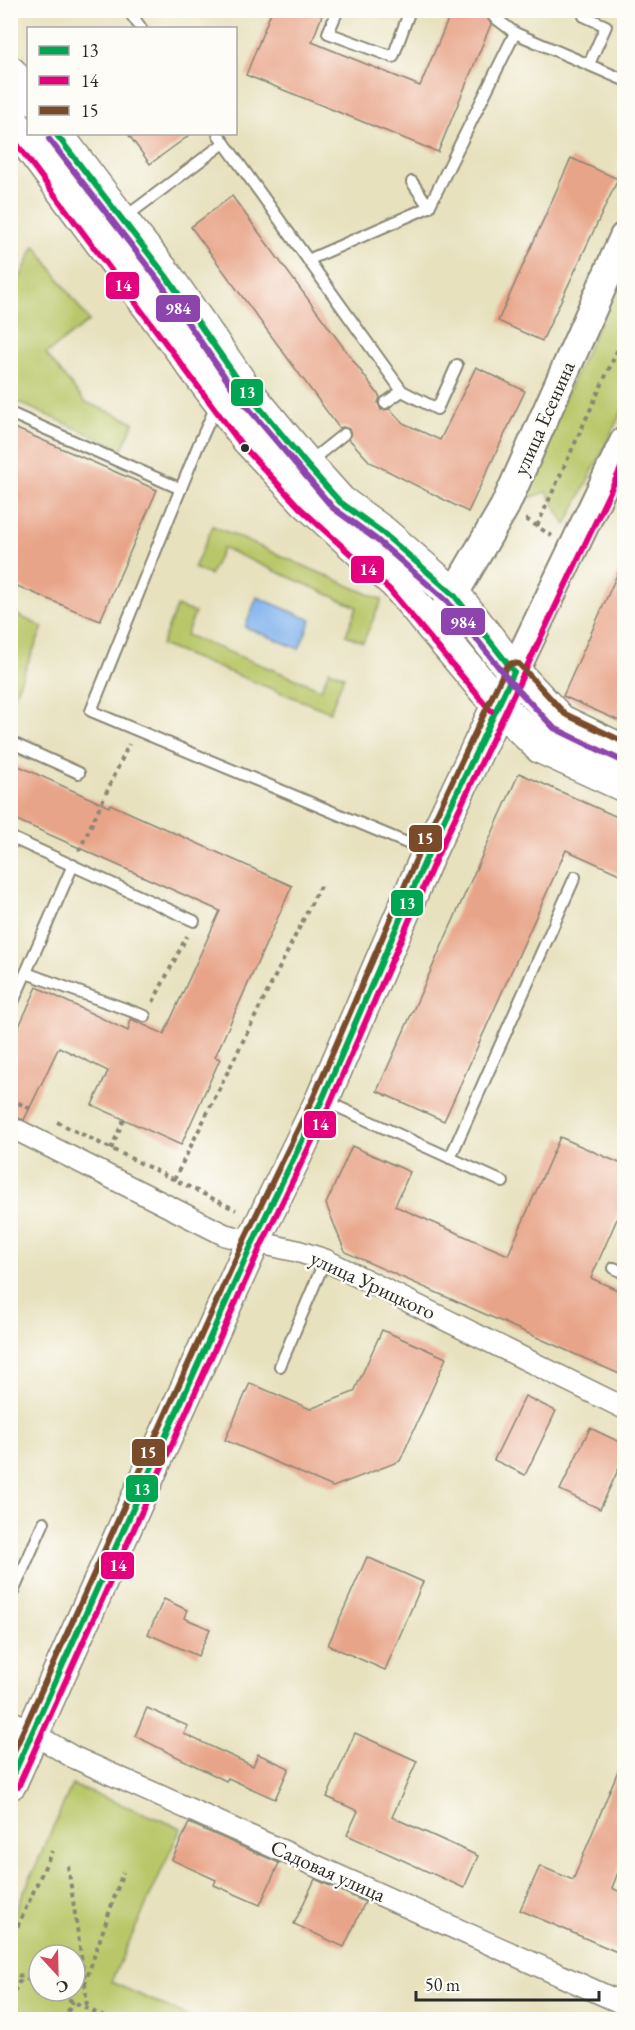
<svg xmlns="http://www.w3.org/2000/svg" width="635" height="2030" font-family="'EB Garamond',serif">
	<rect width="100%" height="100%" fill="#fdfcf7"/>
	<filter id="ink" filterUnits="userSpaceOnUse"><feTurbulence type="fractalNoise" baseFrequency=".0167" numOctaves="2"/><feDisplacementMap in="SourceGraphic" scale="12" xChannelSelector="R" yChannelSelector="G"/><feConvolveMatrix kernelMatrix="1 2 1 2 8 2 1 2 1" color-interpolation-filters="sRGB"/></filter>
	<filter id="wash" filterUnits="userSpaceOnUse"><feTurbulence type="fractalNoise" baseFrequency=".008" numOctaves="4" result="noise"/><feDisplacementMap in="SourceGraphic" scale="24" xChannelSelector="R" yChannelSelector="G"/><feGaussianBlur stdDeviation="1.35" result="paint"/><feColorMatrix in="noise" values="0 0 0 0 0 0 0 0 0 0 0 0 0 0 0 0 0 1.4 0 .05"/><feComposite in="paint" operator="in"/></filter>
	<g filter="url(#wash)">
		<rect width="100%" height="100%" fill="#e7e1be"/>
		<g fill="#b9c769" stroke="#72794a" stroke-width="1.5" fill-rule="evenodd">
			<polygon points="35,245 89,321 46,354 85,402 134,422 122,449 11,399 11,298"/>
			<polygon points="624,270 624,407 566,525 547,492 516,502"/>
			<polygon points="213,526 382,600 363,642 346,635 357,607 223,548 210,575 194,568"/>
			<polygon points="177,606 195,613 186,635 321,689 329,670 344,676 330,712 161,645"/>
			<polygon points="11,612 43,627 11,703"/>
			<path d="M 72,1785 L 181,1828 L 111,1982 L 194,2019 L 11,2019 L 11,1921 ZM 39,1955 L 75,1955 L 75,1991 L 39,1991 Z"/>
		</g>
		<polygon fill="#81b3ed" stroke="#566f8c" stroke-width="1.5" points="257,597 311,620 299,649 245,627"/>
		<g id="blocks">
			<g fill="#e8a489">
				<polygon points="272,10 324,10 312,42 420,86 452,10 490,10 487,17 491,24 438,152 246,75"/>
				<polygon points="128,134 191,134 150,164"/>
				<polygon points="571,158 618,179 542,341 498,321"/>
				<polygon points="232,196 380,397 378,403 381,410 390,409 403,423 440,440 476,367 525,391 468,512 370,462 349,439 351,433 349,429 343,427 339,428 191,227"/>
				<polygon points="10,426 157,490 100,621 10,583"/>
				<polygon points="624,559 624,723 563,696"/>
				<polygon points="10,762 109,807 110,804 292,886 215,1057 220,1059 181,1145 92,1105 108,1071 59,1047 24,1120 18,1118 10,1122 10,1046 37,987 128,1031 131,1019 164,1034 220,911 10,817"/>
				<polygon points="519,773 624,820 624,876 566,850 444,1121 377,1091"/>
				<polygon points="560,1137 624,1165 624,1203 591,1278 624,1293 624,1376 345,1252 326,1204 352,1146 410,1172 395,1206 508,1255"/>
				<polygon points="382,1330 446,1358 400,1461 333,1487 225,1440 250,1383 310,1409 354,1392"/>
				<polygon points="525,1396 556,1411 525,1475 494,1460"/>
				<polygon points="590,1428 624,1444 624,1457 600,1509 560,1490"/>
				<polygon points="367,1557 423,1582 385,1670 328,1645"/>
				<polygon points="164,1599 187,1610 184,1618 210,1629 198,1656 148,1634"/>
				<polygon points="147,1708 188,1726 184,1734 253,1766 258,1754 289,1768 275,1799 228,1778 226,1781 135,1736"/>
				<polygon points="355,1733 417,1761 392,1817 478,1856 464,1888 347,1835 358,1811 327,1797"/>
				<polygon points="624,1756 624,1857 612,1888 624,1894 624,1955 520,1910 540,1866 573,1880"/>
				<polygon points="189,1823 279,1863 260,1905 214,1885 216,1880 172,1860"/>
				<polygon points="315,1879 365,1902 344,1947 294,1924"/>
			</g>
		</g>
	</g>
	<g filter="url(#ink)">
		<use href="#blocks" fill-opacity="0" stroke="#898674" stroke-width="1.5"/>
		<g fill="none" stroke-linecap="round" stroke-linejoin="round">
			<g stroke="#898674" stroke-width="14">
				<g id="lane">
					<polyline points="128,10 141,28"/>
					<polyline points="338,10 328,33 393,57 410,10"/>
					<polyline points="587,10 584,16 606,26 589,64"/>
					<polyline points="494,17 515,33 624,80"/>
					<polyline points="218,134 402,391 437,409 457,365"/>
					<polyline points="412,182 429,207 515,33"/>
					<polyline points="124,218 224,143"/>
					<polyline points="308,260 429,207"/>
					<polyline points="385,403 402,391"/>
					<polyline points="216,406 198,446 91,711 426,851"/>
					<polyline points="10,413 181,489"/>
					<polyline points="309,462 344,434"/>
					<polyline points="10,742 79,773"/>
					<polyline points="10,837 194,921"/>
					<polyline points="26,973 145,1016"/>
					<polyline points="10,1009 73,865"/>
					<polyline points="325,1101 503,1182"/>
					<polyline points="450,1158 575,877"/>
					<polyline points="614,1268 624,1273"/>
					<polyline points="280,1366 325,1260"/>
					<polyline points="10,1593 13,1592 44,1522"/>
				</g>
			</g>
			<g stroke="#898674" stroke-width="24">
				<g id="street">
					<polyline points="19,1131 225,1235 297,1251 325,1260 624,1408"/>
					<polyline points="10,1720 73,1757 624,2004"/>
				</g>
			</g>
			<g stroke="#898674" stroke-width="32">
				<g id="secondary">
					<polyline points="434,628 505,506 624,237"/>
					<polyline points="514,672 624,442"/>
				</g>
			</g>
			<g stroke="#898674" stroke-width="36">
				<g id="primary">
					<polyline points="10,73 28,97"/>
					<polyline points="10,119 248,439 306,501 396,583 498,705 541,747 624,785"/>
					<polyline points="56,134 121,220 166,276 245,390 306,464 340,502 383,533 454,595 514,672 560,721 624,752"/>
					<polyline points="10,1783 253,1242 322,1100 429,852 514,672"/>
				</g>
			</g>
			<g stroke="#898674" stroke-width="4" stroke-dasharray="4.5 4.5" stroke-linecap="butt">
				<polyline points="526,519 552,536"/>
				<polyline points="537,526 624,336"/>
				<polyline points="79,851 129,744"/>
				<polyline points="153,1002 187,936"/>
				<polyline points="10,1099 31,1109"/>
				<polyline points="57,1122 236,1210"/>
				<polyline points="111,1149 124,1119"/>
				<polyline points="174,1180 322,882"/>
				<polyline points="68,1866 85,1983 123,1872"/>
				<polyline points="10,1943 52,1851"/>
				<polyline points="10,1971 39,1985"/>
				<polyline points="85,1983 87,2008"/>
				<polyline points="52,1991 110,2020"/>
				<polyline points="10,2000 22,1976"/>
				<polyline points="64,2020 73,2001"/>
			</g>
			<use href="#lane" stroke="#fff" stroke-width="10"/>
			<use href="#street" stroke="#fff" stroke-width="21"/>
			<use href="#secondary" stroke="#fff" stroke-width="28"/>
			<use href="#primary" stroke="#fff" stroke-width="33"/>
			<g stroke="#fdfcf7" stroke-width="10">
				<polyline id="bus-1" points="10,1782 253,1242 322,1100 429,852 514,672 454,595 383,533 340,502 306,464 245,390 166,276 56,134"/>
			</g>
			<g stroke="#fdfcf7" stroke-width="10">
				<g id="bus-2">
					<polyline points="10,135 241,444 300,508 389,589 491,711"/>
					<polyline points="18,1787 261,1246 330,1104 437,856 624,462"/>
				</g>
			</g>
			<g stroke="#fdfcf7" stroke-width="10">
				<polyline id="bus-3" points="10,1760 245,1238 314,1096 421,848 506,667 512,663 519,664 565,714 624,742"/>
			</g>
			<g stroke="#fdfcf7" stroke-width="10">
				<polyline id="bus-4" points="49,139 159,281 238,396 333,508 377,540 447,601 507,678 554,728 620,760"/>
			</g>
			<use href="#bus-1" stroke="#00a651" stroke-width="6"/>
			<use href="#bus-2" stroke="#e5007d" stroke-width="6"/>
			<use href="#bus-3" stroke="#7a4b2a" stroke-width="6"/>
			<use href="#bus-4" stroke="#8e44ad" stroke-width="6"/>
		</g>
	</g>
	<circle fill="#2b2b2b" stroke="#fdfcf7" stroke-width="2" cx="245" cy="448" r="5"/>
	<g text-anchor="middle" stroke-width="5" stroke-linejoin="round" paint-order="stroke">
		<g font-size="21" fill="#2b2b2b" stroke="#fdfcf7">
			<text transform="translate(544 418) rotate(-66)" y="7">улица Есенина</text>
			<text transform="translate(373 1285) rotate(25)" y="7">улица Урицкого</text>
			<text transform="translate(328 1871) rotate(24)" y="7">Садовая улица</text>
		</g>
	</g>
	<g stroke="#fdfcf7" stroke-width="2">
		<rect x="105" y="271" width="35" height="29" rx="6" fill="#e5007d"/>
		<rect x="155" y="294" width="46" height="29" rx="6" fill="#8e44ad"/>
		<rect x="230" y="378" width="34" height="29" rx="6" fill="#00a651"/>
		<rect x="350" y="555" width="35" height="29" rx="6" fill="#e5007d"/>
		<rect x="440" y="607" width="46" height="29" rx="6" fill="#8e44ad"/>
		<rect x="408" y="824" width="35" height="29" rx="6" fill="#7a4b2a"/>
		<rect x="390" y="889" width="34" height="28" rx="6" fill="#00a651"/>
		<rect x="303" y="1110" width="34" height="29" rx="6" fill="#e5007d"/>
		<rect x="131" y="1438" width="35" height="29" rx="6" fill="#7a4b2a"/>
		<rect x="125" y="1474" width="34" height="29" rx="6" fill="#00a651"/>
		<rect x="100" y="1551" width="35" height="29" rx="6" fill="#e5007d"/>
	</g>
	<g font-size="16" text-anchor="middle" font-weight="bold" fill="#fff">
		<text x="123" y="291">14</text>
		<text x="178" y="314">984</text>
		<text x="247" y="398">13</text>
		<text x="368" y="575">14</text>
		<text x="463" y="628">984</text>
		<text x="425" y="844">15</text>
		<text x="407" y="909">13</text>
		<text x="320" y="1130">14</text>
		<text x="148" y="1458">15</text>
		<text x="142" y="1495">13</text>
		<text x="118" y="1571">14</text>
	</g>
	<rect width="635" height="2030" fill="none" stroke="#fdfcf7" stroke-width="36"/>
	<rect x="27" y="27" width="210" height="108" fill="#fdfcf7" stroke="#a9a8a5" stroke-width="1.5"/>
	<rect x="39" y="46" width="30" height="9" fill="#00a651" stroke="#a9a8a5" stroke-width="1.5"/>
	<text x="81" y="57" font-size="18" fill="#2b2b2b">13</text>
	<rect x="39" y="76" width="30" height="9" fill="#e5007d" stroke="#a9a8a5" stroke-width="1.5"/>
	<text x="81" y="87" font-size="18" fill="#2b2b2b">14</text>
	<rect x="39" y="106" width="30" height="9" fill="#7a4b2a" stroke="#a9a8a5" stroke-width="1.5"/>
	<text x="81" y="117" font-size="18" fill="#2b2b2b">15</text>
	<g transform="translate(57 1973) rotate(158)"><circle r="28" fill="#fdfcf7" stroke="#a9a8a5" stroke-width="1.5"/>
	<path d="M0-4.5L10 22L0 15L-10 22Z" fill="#d1495b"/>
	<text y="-9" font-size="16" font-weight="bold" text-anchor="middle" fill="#2b2b2b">С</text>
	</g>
	<path d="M416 1991v9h183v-9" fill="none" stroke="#2b2b2b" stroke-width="3"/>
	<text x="425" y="1991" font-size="18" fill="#2b2b2b" stroke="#fdfcf7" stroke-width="4.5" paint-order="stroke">50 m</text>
</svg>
